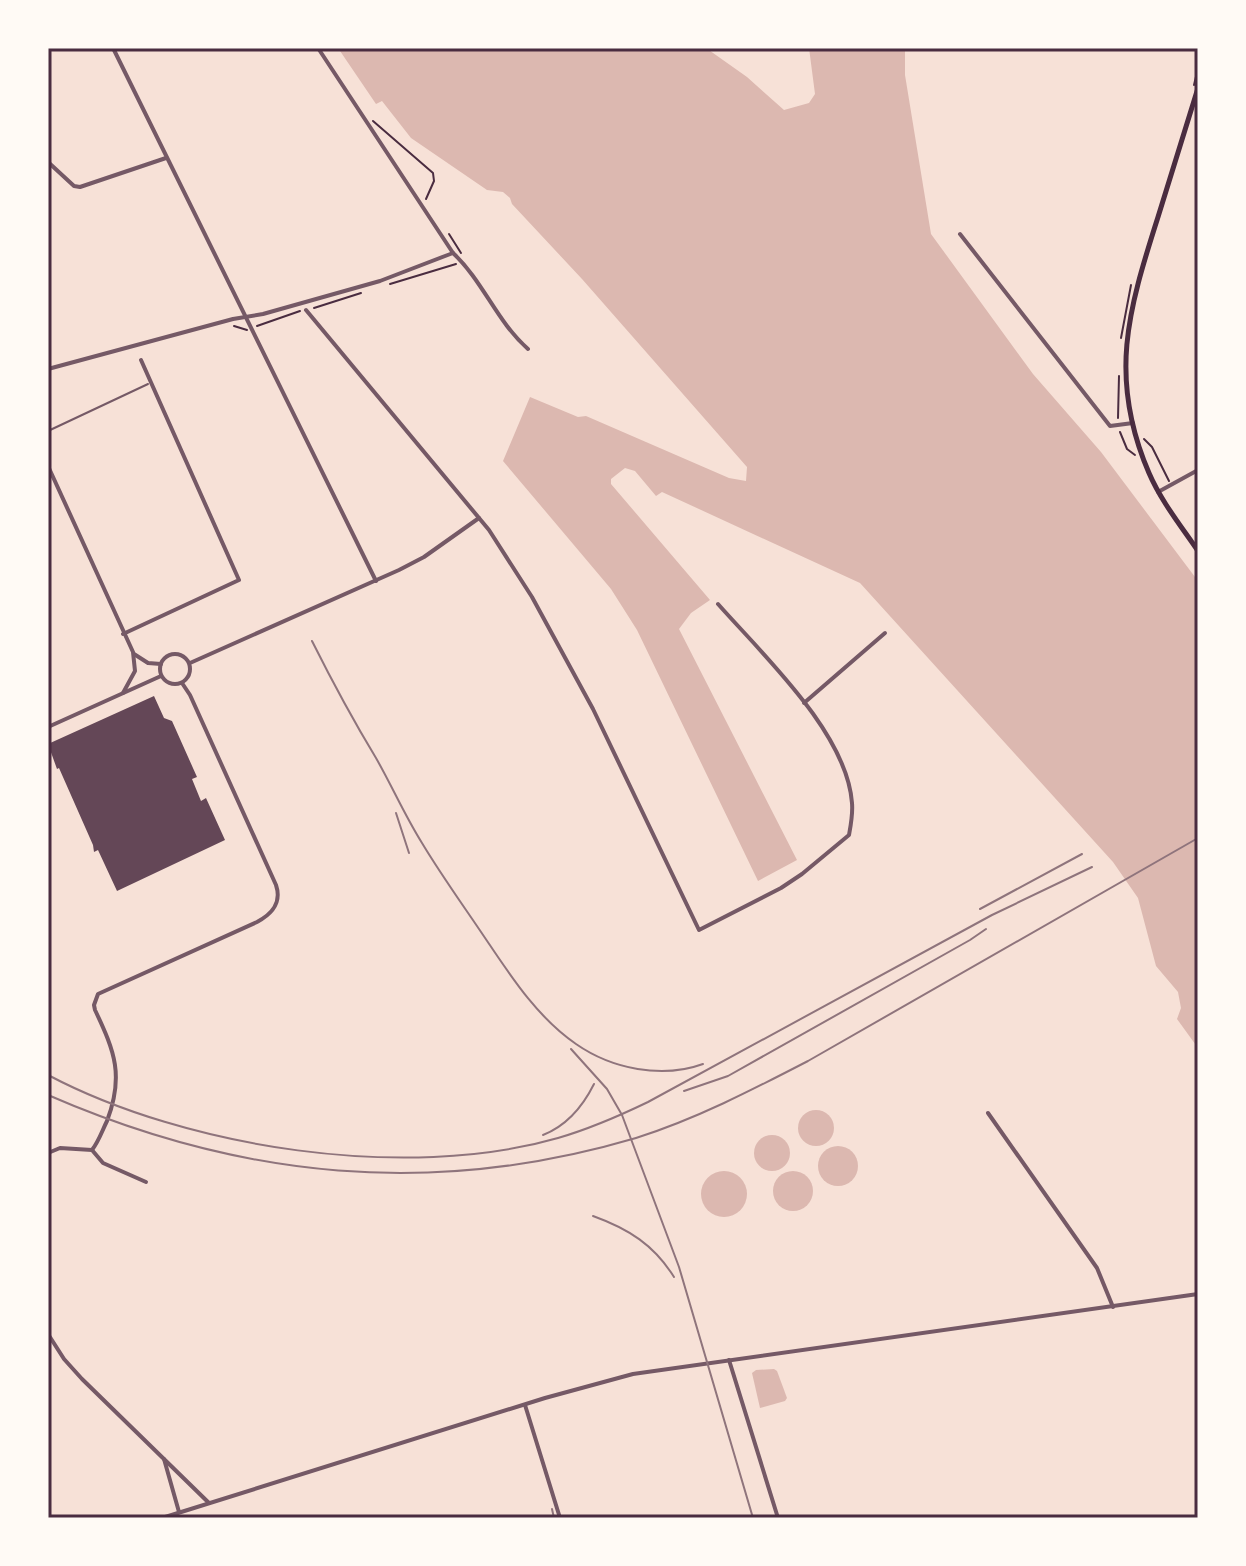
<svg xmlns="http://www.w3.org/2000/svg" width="1246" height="1566" font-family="'Roboto Serif',serif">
	<rect width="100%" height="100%" fill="#f7e1d7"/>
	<g fill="#dcb8b0">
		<polygon points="338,48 706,48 747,77 784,110 809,103 815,94 809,48 905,48 905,75 931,234 1033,374 1101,452 1198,581 1198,1048 1177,1019 1181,1008 1178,992 1156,966 1138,898 1113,862 860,583 662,492 656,496 635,471 625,468 611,479 611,484 710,600 691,613 679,629 797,860 758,881 637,630 611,589 503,461 530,397 578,417 586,416 729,478 746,481 747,467 582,279 512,204 510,198 503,192 487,190 411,138 382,101 376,104"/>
		<circle cx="816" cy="1128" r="18"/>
		<circle cx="772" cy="1153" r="18"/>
		<circle cx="838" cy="1166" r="20"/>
		<circle cx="793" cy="1191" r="20"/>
		<circle cx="724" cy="1194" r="23"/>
		<polygon points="774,1369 777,1371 787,1398 785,1401 760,1408 752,1373 756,1370"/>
	</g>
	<polygon fill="#644757" points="154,696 164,718 172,721 197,777 192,779 201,801 206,798 225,840 117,891 98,850 94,852 93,845 59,768 57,769 48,744"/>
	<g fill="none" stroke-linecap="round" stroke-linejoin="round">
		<g stroke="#4a2c40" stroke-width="2">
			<polyline points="1194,85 1198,68"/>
			<polyline points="373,121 433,173 434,181 426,199"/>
			<polyline points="449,234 461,253"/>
			<polyline points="390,284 456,264"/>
			<polyline points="314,308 361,293"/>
			<polyline points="234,326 247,330"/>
			<polyline points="257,326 300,311"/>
			<polyline points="1121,338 1131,285"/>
			<polyline points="1118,418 1119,376"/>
			<polyline points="1120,432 1127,449 1135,455"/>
			<polyline points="1144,439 1152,447 1169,481"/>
		</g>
		<polyline stroke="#755966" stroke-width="2" points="48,431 148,384"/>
		<g stroke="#755966" stroke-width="4">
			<polyline points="113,48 376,581"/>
			<path d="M 318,48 L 453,253 C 483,281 497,322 528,349"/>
			<polyline points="48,162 74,186 80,187 166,158"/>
			<polyline points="960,234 1110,426 1133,423"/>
			<path d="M 306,310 L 489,530 L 532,597 L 593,709 L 699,930 L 781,888 L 802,874 L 849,835 C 851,824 853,814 852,803 C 847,733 763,655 718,604"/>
			<polyline points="48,369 233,319 263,314 380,281 453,253"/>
			<polyline points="48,466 133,652 135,671 123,693"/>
			<polyline points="1158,492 1198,470"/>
			<polyline points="123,634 239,580 141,360"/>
			<circle cx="175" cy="669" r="15"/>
			<polyline points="134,654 148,663 161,664"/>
			<polyline points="190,663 399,570 424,557 479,518"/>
			<polyline points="804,703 885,633"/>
			<polyline points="48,727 161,676"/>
			<polyline points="988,1113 1097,1268 1113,1307"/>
			<polyline points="92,1150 103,1163 146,1182"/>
			<path d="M 48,1153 L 60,1148 L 92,1150 C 99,1141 102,1131 107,1121 C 124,1076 115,1052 95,1010 L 94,1005 L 98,994 L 257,922 C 272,914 282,903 276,885 L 190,695 L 182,683"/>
			<polyline points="48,1334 64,1359 82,1379 209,1503"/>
			<polyline points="729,1360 778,1518"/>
			<polyline points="525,1405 560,1518"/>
			<polyline points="164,1459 179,1512"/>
			<polyline points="162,1518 545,1398 633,1374 1198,1294"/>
		</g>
		<path stroke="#4a2c40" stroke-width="5" d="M 1198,88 C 1185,131 1171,174 1158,217 C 1128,311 1108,378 1149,473 C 1161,501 1181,526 1198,551"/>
		<g stroke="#8f747c" stroke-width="2">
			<path d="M 312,641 C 332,681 353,720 376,758 C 392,786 405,816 422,843 C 440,873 460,901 479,929 C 507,970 534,1015 576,1044 C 612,1069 662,1079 703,1064"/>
			<polyline points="396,813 409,853"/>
			<polyline points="980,909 1082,854"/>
			<polyline points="571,1049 607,1089 622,1115 679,1267 753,1518"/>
			<path d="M 48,1075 C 186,1148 406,1182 558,1138 C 589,1129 619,1116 648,1102 L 992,915 L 1092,867"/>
			<polyline points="684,1091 728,1076 970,940 986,929"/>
			<path d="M 48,1095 C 241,1179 433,1198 636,1138 C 696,1119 752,1090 808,1061 L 1198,838"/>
			<path d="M 543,1135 C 566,1126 583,1106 594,1084"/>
			<path d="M 593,1216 C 629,1229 654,1245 674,1277"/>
			<polyline points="552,1509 554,1518"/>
		</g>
	</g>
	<rect width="1246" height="1566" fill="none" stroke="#fffaf5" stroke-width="100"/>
	<rect x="50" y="50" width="1146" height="1466" fill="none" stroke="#4a2c40" stroke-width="3"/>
</svg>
